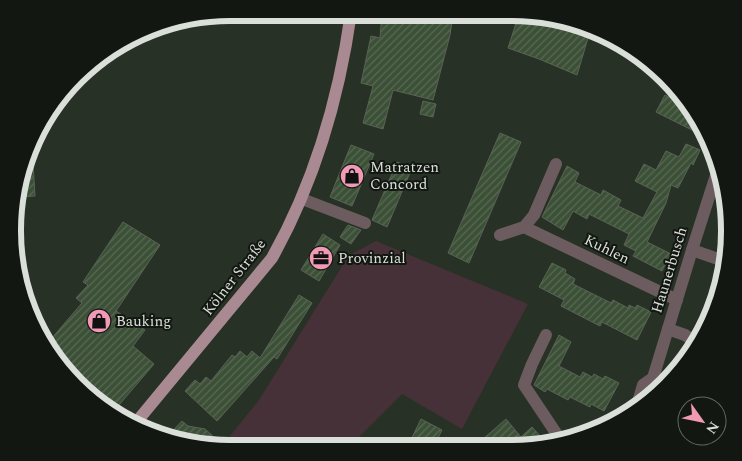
<svg xmlns="http://www.w3.org/2000/svg" width="742" height="461" font-family="Spectral,serif">
	<defs>
		<pattern id="building-hatch" width="6" height="6" patternUnits="userSpaceOnUse" patternTransform="scale(1.25)"><rect width="6" height="6" fill="#3c5037"/><path d="M-1 1l2-2M0 6l6-6M5 7l2-2" fill="none" stroke="#586953"/></pattern>
	</defs>
	<rect width="100%" height="100%" fill="#283125"/>
	<polygon fill="#463138" points="376,241 528,304 462,429 402,394 349,447 221,447 259,400 349,255"/>
	<g fill="url(#building-hatch)" stroke="#596356">
		<polygon points="382,13 453,14 450,35 433,100 393,90 383,129 363,123 373,86 361,83 371,36 380,38"/>
		<polygon points="519,14 540,14 591,28 577,75 539,59 508,48"/>
		<polygon points="665,95 676,101 678,97 700,122 696,132 656,112"/>
		<polygon points="423,101 436,104 433,117 420,114"/>
		<polygon points="500,133 521,142 469,263 448,253"/>
		<polygon points="686,144 700,150 693,165 691,163 678,188 671,185 666,203 647,242 671,254 662,271 633,256 636,251 624,245 629,234 589,214 587,219 573,211 563,230 542,217 567,166 579,173 575,182 601,195 603,190 621,200 618,206 643,218 657,192 635,181 644,164 656,170 666,151 679,157"/>
		<polygon points="351,145 374,154 352,206 330,197"/>
		<polygon points="32,146 35,196 18,197 24,160"/>
		<polygon points="397,162 412,168 387,227 372,220"/>
		<polygon points="123,222 160,245 116,311 145,330 133,346 154,364 113,412 98,403 49,351 46,345 82,303 76,298 88,285 83,282"/>
		<polygon points="348,225 361,230 351,244 340,237"/>
		<polygon points="323,234 340,245 319,281 301,270"/>
		<polygon points="552,263 566,270 565,273 575,279 573,284 611,303 613,300 628,308 629,305 635,308 637,305 651,312 637,340 602,322 600,326 561,306 564,300 539,287"/>
		<polygon points="299,295 312,303 277,359 274,357 217,421 185,391 195,380 200,384 206,377 211,381 232,355 235,357 240,351 247,357 252,351 260,358"/>
		<polygon points="559,335 571,342 559,366 580,377 583,372 592,377 594,374 603,379 605,376 619,383 604,411 591,404 590,407 570,397 568,400 547,389 545,392 534,385"/>
		<polygon points="421,419 442,430 433,448 407,448"/>
		<polygon points="506,419 521,437 532,427 543,439 536,445 526,448 491,448 483,439"/>
		<polygon points="182,421 188,426 205,429 225,447 202,447 167,437"/>
	</g>
	<g fill="none" stroke-linecap="round" stroke-linejoin="round">
		<g stroke="#6c5c60" stroke-width="12">
			<polyline points="302,199 365,223"/>
			<polyline points="524,227 677,300"/>
			<polyline points="500,235 524,227 534,215 556,164"/>
			<polyline points="692,250 724,261"/>
			<polyline points="668,329 685,335 695,342"/>
			<polyline points="546,335 532,364 524,385 560,439"/>
			<polyline points="653,378 692,250 717,172"/>
			<polyline points="638,402 643,385 653,378 664,380"/>
		</g>
		<path stroke="#a98992" stroke-width="12" d="M 134,425 L 272,258 C 314,183 339,98 351,13"/>
	</g>
	<defs>
		<g id="shop-disc" transform="scale(1.25)"><circle r="9.5" fill="#f09ab6" stroke="#131712"/><path d="M-5-2.5h2.3a2.7 3.5 0 0 1 5.4 0H5L5.5 6h-11ZM-1.5-2.5h3a1.5 2.3 0 0 0-3 0Z" fill="#111"/></g>
		<g id="office-disc" transform="scale(1.25)"><circle r="9.5" fill="#f09ab6" stroke="#131712"/><path d="M-6-3h4V-5.5h4V-3h4V5H-6ZM-1-4.5V-3h2v-1.5ZM-6 0V1H6V0Z" fill="#111"/></g>
	</defs>
	<g fill-rule="evenodd">
		<use href="#shop-disc" x="352" y="176"/>
		<use href="#office-disc" x="321" y="258"/>
		<use href="#shop-disc" x="99" y="321"/>
	</g>
	<g text-anchor="middle" stroke-width="4" stroke-linejoin="round" paint-order="stroke">
		<g font-size="15" fill="#dae0d9" stroke="#131712" text-anchor="start">
			<text x="370" y="172">Matratzen<tspan x="370" dy="17">Concord</tspan></text>
			<text x="338" y="263">Provinzial</text>
			<text x="116" y="326">Bauking</text>
		</g>
		<g font-size="15" fill="#dae0d9" stroke="#131712">
			<text transform="translate(607 249) rotate(26)" y="5">Kuhlen</text>
			<text transform="translate(669 270) rotate(-73)" y="5">Haunerbusch</text>
			<text transform="translate(234 277) rotate(-52)" y="5">Kölner Straße</text>
		</g>
	</g>
	<path d="M0 0H742V461H0ZM230 21H512A209 209 0 0 1 721 230V231A209 209 0 0 1 512 440H230A209 209 0 0 1 21 231V230A209 209 0 0 1 230 21Z" fill="#131712" fill-rule="evenodd"/>
	<path fill="none" stroke="#dae0d9" stroke-width="6" d="M230 21H512A209 209 0 0 1 721 230V231A209 209 0 0 1 512 440H230A209 209 0 0 1 21 231V230A209 209 0 0 1 230 21Z"/>
	<g transform="translate(702 421) rotate(123)"><circle r="24" fill="#131712" stroke="#636762"/>
	<path d="M0-4L9 19L0 12L-9 19Z" fill="#f09ab6"/>
	<text y="-8" font-size="14" font-weight="bold" text-anchor="middle" fill="#dae0d9">N</text>
	</g>
</svg>
